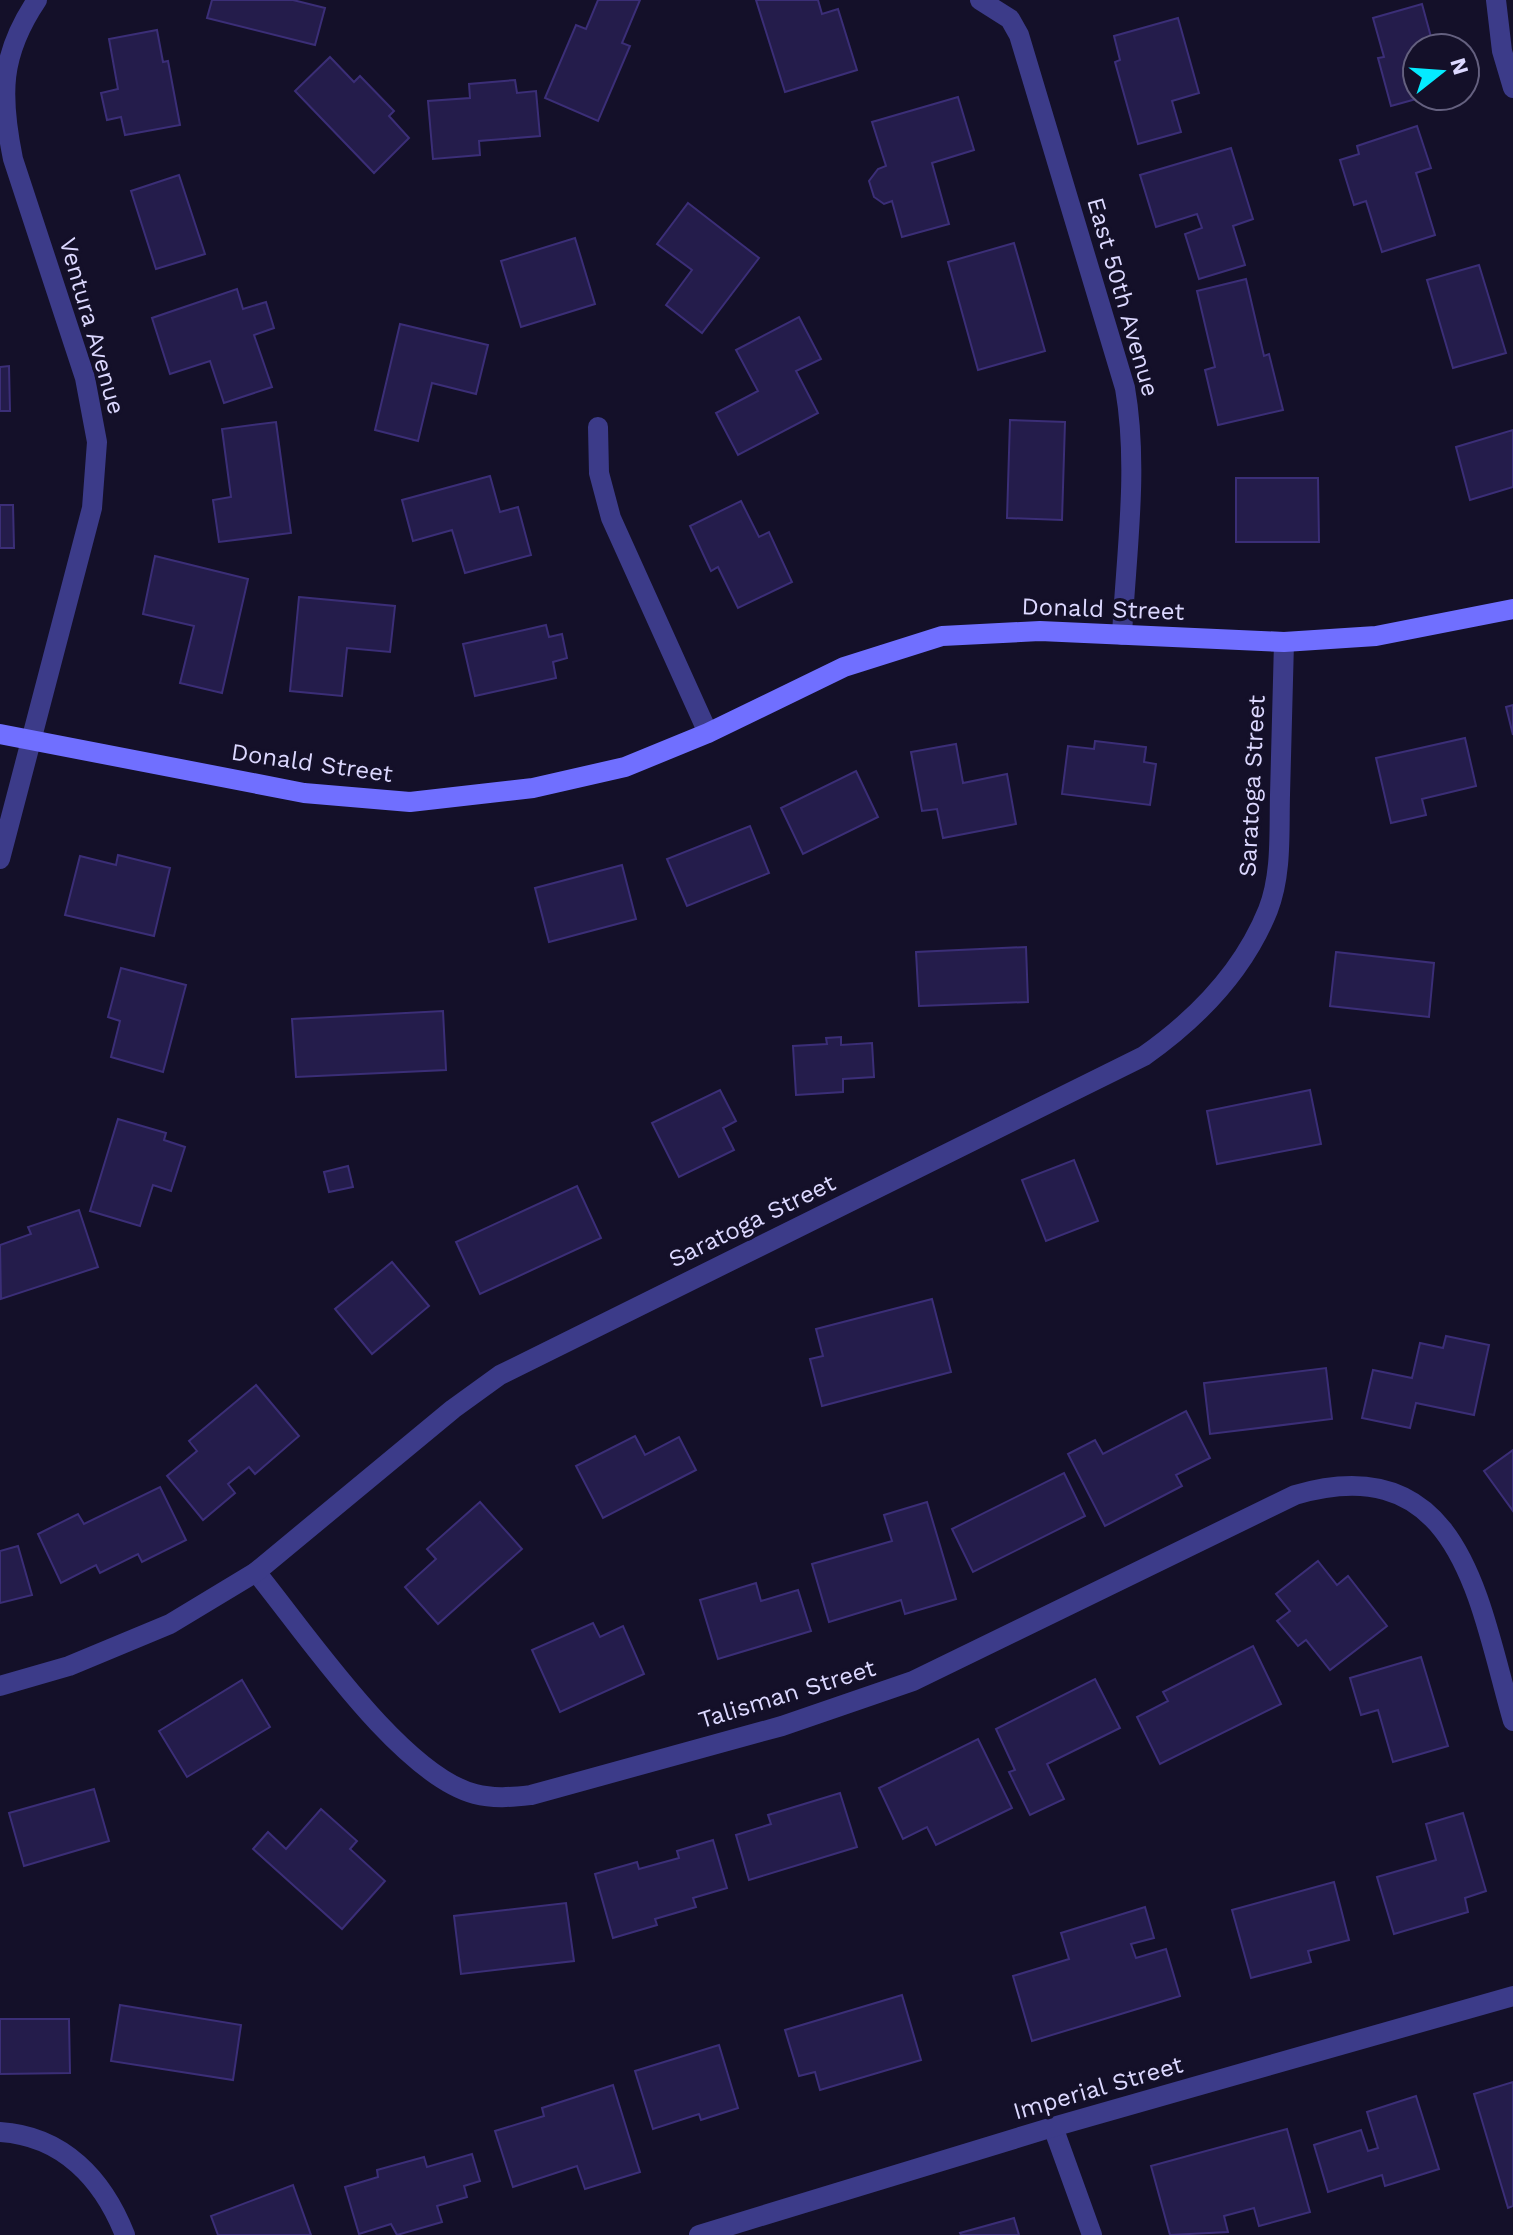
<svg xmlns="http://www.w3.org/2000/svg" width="1513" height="2235" font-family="'Work Sans',sans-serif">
	<rect width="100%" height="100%" fill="#141029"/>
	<g fill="#241c4b" stroke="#3b2e77" stroke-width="2">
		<polygon points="212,0 293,0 325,8 315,45 207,18"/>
		<polygon points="598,0 640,0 622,43 630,46 598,121 545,98 576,25 586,29"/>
		<polygon points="756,0 818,0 822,14 838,9 857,70 785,92"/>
		<polygon points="1422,4 1434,48 1417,48 1417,96 1427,96 1391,106 1378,58 1384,57 1373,18"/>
		<polygon points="1178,18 1199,93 1172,101 1181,132 1138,144 1115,62 1120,60 1114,36"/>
		<polygon points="157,30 163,62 168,61 180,125 125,135 121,117 107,120 101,93 118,89 109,39"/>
		<polygon points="330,57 354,82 360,76 394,111 389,116 409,138 374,173 295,91"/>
		<polygon points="515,80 517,93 536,91 540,136 479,141 480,155 433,159 428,101 470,98 469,84"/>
		<polygon points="958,97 974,150 932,163 949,224 902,237 892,201 884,204 874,197 869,181 878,169 886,166 872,122"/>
		<polygon points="1417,126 1431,168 1416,173 1435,235 1382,252 1366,201 1354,205 1340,160 1359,154 1357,146"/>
		<polygon points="1231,148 1253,219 1233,226 1245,265 1199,279 1185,234 1202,228 1197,214 1156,227 1140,175"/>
		<polygon points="179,175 205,254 156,269 131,191"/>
		<polygon points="688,203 759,258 702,333 666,305 692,270 657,244"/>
		<polygon points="575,238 595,304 521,327 501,261"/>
		<polygon points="1014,243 1045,351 978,370 948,262"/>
		<polygon points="1479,265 1506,353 1453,368 1427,280"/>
		<polygon points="1246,279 1264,356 1269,354 1283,410 1218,425 1205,370 1215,367 1197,291"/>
		<polygon points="237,289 243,309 266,302 274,328 254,335 272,387 224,403 210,361 170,374 152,318"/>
		<polygon points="799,317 821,359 796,371 818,413 738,455 716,413 758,391 736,350"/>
		<polygon points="400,324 488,345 476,394 432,383 418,441 375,430"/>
		<polygon points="9,366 10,411 0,411 0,367"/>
		<polygon points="1010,420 1065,422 1062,520 1007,518"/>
		<polygon points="276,422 291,533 219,542 213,500 231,497 222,429"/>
		<polygon points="1513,430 1513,487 1470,500 1456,447"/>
		<polygon points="490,476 500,512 518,507 531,555 465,573 452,530 413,541 402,500"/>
		<polygon points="1236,478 1318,478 1319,542 1236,542"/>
		<polygon points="741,501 759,537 769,532 792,582 738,608 718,567 711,571 690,526"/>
		<polygon points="0,505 13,505 14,548 0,548"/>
		<polygon points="155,556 248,579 222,693 180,683 194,626 143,614"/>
		<polygon points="299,597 395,606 390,652 347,648 342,696 290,691"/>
		<polygon points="546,625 549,637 562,634 567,658 553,662 556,678 475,696 463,644"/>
		<polygon points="1513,705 1513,735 1506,707"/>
		<polygon points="1465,738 1476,786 1422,799 1426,815 1391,823 1376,758"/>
		<polygon points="1095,741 1146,747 1144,762 1156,764 1150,805 1062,794 1068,746 1094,749"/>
		<polygon points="956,744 963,783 1007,774 1016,824 943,838 937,809 922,811 911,752"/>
		<polygon points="856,771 878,817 803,854 781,808"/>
		<polygon points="750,826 769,873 687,906 667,859"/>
		<polygon points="118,855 170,868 154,936 65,915 80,856 116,865"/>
		<polygon points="622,865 636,919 549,942 535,888"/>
		<polygon points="1026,947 1028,1002 919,1006 916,952"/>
		<polygon points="1336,952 1434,963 1429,1017 1330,1006"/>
		<polygon points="121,968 186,985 163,1072 111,1057 120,1021 108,1017"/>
		<polygon points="443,1011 446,1070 296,1077 292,1019"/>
		<polygon points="841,1037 841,1045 872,1043 874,1077 843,1079 843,1092 796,1095 793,1046 827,1044 826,1038"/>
		<polygon points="720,1090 736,1121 723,1128 734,1150 679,1177 652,1123"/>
		<polygon points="1310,1090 1321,1144 1217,1164 1207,1111"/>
		<polygon points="118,1119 166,1133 164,1140 185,1147 171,1191 153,1185 140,1226 90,1211"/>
		<polygon points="1074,1160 1098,1221 1046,1241 1022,1180"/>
		<polygon points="348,1166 353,1187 329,1192 324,1172"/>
		<polygon points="577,1186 601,1238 480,1294 456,1242"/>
		<polygon points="79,1210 98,1267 1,1299 0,1245 31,1234 28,1227"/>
		<polygon points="392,1262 429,1306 372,1354 335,1309"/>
		<polygon points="932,1299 951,1372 822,1406 810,1359 823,1356 816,1329"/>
		<polygon points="1446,1336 1489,1345 1474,1415 1416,1403 1410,1428 1362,1418 1373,1370 1412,1378 1420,1343 1443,1348"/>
		<polygon points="1326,1368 1332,1419 1210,1434 1204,1383"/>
		<polygon points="256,1385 299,1436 255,1474 249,1467 228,1484 235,1493 203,1520 167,1476 197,1451 189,1441"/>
		<polygon points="1186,1411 1210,1458 1176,1475 1182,1486 1105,1526 1068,1454 1095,1440 1103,1454"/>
		<polygon points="635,1436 645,1455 679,1437 696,1470 603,1518 576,1466"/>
		<polygon points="1513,1450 1513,1511 1484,1471"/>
		<polygon points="1064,1473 1085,1516 973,1572 952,1529"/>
		<polygon points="160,1487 186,1540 142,1562 138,1554 100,1573 96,1565 61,1583 38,1534 78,1514 84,1524"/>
		<polygon points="480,1502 522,1549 438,1624 405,1587 436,1559 427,1549"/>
		<polygon points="927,1502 956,1599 905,1614 901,1600 829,1622 812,1564 892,1541 884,1515"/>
		<polygon points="18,1546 32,1595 0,1603 0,1551"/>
		<polygon points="1318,1561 1337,1585 1348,1576 1387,1626 1330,1670 1306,1640 1298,1646 1277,1621 1290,1611 1276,1594"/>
		<polygon points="756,1583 761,1601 798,1590 811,1631 718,1659 700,1600"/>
		<polygon points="593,1623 600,1637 623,1626 644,1674 560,1712 532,1650"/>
		<polygon points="1253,1646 1281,1704 1160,1764 1137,1717 1168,1701 1163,1692"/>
		<polygon points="1421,1657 1448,1746 1393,1762 1378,1710 1361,1715 1350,1678"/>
		<polygon points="1095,1679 1120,1728 1047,1764 1064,1799 1030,1815 1009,1772 1015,1770 996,1729"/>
		<polygon points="242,1680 270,1727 187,1777 159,1731"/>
		<polygon points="978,1739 1012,1808 936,1845 927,1827 903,1839 879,1788"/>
		<polygon points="94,1789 109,1841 24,1866 9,1813"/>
		<polygon points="840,1793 857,1847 749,1880 736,1835 771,1824 768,1815"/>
		<polygon points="321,1809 357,1841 350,1849 385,1881 342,1929 253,1849 268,1832 286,1849"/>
		<polygon points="1463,1813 1486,1891 1465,1898 1468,1912 1394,1934 1377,1877 1436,1860 1426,1824"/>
		<polygon points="713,1840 727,1888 693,1898 696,1907 655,1919 657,1925 613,1938 595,1874 637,1862 639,1869 679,1858 677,1851"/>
		<polygon points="1334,1882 1349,1940 1308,1951 1311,1962 1251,1978 1232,1910"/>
		<polygon points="566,1903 574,1961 461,1974 454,1916"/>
		<polygon points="1145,1907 1154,1938 1131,1944 1136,1958 1166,1949 1180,1996 1032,2041 1013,1976 1069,1959 1061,1933"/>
		<polygon points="902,1995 921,2060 820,2090 815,2072 799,2076 785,2030"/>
		<polygon points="120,2005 241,2025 233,2080 111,2061"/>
		<polygon points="0,2019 69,2019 70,2073 0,2074"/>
		<polygon points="719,2045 738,2108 701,2120 699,2114 653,2129 635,2071"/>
		<polygon points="1513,2082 1513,2206 1508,2208 1474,2094"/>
		<polygon points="613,2085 640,2172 585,2189 577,2166 513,2187 495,2131 544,2116 542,2108"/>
		<polygon points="1416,2096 1439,2169 1385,2186 1382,2175 1328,2192 1314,2145 1361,2130 1368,2151 1378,2148 1367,2112"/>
		<polygon points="1287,2129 1310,2212 1259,2226 1254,2208 1224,2216 1228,2232 1170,2235 1151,2166"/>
		<polygon points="472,2154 480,2181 464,2186 467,2197 437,2206 442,2222 397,2235 391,2224 359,2234 345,2187 378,2177 377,2170 424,2157 427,2167"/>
		<polygon points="293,2185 311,2235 218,2235 211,2216"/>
		<polygon points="1014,2218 1019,2235 961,2235 960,2233"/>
	</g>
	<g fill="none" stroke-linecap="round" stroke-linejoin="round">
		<g stroke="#3c3b89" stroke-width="20">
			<path d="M 980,0 L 1010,19 L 1019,35 L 1125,388 C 1139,468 1126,554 1122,635"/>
			<polyline points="1496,0 1502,51 1513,88"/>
			<polyline points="598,427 599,473 611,518 708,733"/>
			<path d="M 0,859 L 92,508 L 97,442 L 85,378 L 13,159 C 0,95 0,55 37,0"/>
			<path d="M 256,1572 C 305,1632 401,1775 475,1794 C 494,1799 512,1797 531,1795 L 782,1726 L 913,1681 L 1295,1495 C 1462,1446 1479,1604 1513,1721"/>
			<path d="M 0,1686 L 69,1666 L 170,1624 L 256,1572 L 453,1409 L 500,1375 L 1144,1056 C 1198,1018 1243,972 1268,910 C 1282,874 1279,832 1280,795 C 1281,744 1283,693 1284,642"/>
			<polyline points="1053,2127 1092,2235"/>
			<path d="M 0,2132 C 63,2136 103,2179 125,2235"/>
			<polyline points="699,2235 1053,2127 1513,1996"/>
		</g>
		<polyline stroke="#706fff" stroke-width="20" points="0,734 304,793 410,802 533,788 625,767 708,733 844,667 942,636 1040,631 1284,642 1376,636 1513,609"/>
	</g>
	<g text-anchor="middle" stroke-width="7" stroke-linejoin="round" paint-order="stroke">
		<g font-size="24" fill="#dcd8ff" stroke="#141029">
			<text transform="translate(1123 297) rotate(74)" y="8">East 50th Avenue</text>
			<text transform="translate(92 326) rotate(74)" y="8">Ventura Avenue</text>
			<text transform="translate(1103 609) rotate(2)" y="8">Donald Street</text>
			<text transform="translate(312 763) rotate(8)" y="8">Donald Street</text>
			<text transform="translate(1252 786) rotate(-87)" y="8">Saratoga Street</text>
			<text transform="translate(752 1221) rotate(-26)" y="8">Saratoga Street</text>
			<text transform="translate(787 1694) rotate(-17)" y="8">Talisman Street</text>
			<text transform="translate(1098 2088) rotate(-16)" y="8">Imperial Street</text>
		</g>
	</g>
	<g transform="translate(1441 72) rotate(73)"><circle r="38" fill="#141029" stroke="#64607f" stroke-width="2"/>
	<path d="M0-6L14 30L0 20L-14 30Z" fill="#04ebff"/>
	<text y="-12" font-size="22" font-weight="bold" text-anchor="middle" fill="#dcd8ff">N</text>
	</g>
</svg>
